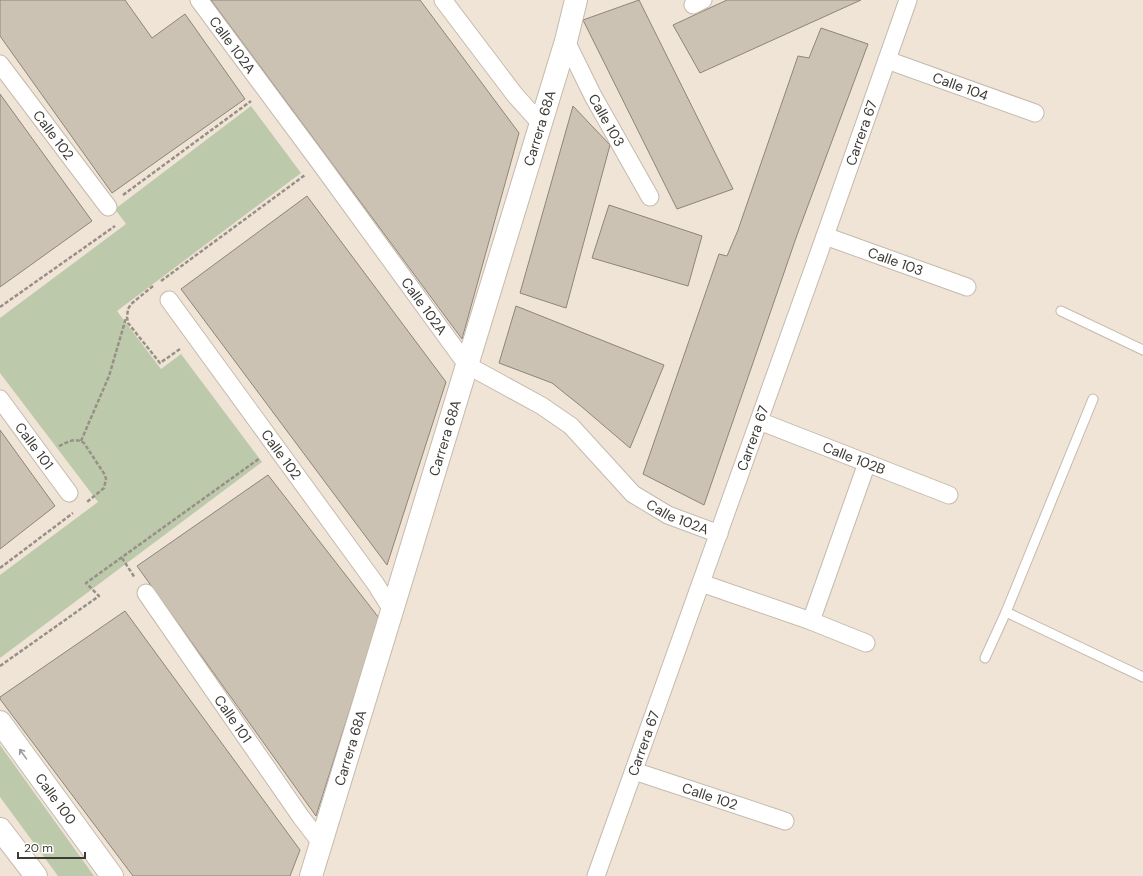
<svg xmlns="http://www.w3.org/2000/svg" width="1143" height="876" font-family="'DM Sans',sans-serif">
	<rect width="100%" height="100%" fill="#efe4d6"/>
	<g fill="#bccaab">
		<polygon points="251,106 301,173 117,311 161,369 181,354 262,462 0,658 0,575 98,502 0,373 0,318 126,224 115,209"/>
		<polygon points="0,745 94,876 58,876 0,797"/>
	</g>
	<g fill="#ccc2b4" stroke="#8e8578">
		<polygon points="0,0 125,0 152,38 185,14 245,99 112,193 0,36"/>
		<polygon points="211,0 420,0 519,133 462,339"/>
		<polygon points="639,0 733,189 677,209 583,20"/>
		<polygon points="727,0 861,0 700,73 673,25"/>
		<polygon points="821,28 868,44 797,235 704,505 643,474 719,254 727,256 738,230 798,56 809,58"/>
		<polygon points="0,94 92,221 0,287"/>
		<polygon points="573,106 610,145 566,308 520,293"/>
		<polygon points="307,196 446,382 387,565 181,289"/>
		<polygon points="609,205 702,236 688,286 592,258"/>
		<polygon points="516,306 664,365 630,448 582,407 552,383 499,363"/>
		<polygon points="0,430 55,506 0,549"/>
		<polygon points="268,475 379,618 316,816 137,566"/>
		<polygon points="125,611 300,850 290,876 133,876 0,699 0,697"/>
	</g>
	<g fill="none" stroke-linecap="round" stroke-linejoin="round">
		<g stroke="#c5baad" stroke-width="11">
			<g id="lane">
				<polyline points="1061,311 1143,350"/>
				<polyline points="1006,612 1143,677"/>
				<polyline points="985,658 1006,612 1093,399"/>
			</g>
		</g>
		<g stroke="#c5baad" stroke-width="19">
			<g id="street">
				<path id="s1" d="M 199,0 L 320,163 L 467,365 L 542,406 L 571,426 L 633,494 L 668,515 L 719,534"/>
				<polyline points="443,0 515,95 541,124"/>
				<polyline points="693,5 703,0"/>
				<path id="s2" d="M 566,41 L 593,96 L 650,197"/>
				<path id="s3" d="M 887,60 L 1035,113"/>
				<path id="s4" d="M 0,64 L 108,207"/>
				<path id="s5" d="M 825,236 L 967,287"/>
				<path id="s6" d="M 169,300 L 375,583 L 392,610"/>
				<path id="s7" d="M 0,399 L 69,493"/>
				<path id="s8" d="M 759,421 L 949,495"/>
				<polyline points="701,583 811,621 866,643"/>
				<path id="s9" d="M 146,593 L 301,817 L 321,843"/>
				<polyline points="811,621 867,463"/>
				<path id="s10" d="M 634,771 L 785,821"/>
				<path id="s11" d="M 596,876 L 825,236 L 908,0"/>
			</g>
		</g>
		<g stroke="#c5baad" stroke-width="24">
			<g id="secondary">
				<path id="s12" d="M 0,722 L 112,876"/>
				<polyline points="0,829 36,876"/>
				<path id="s13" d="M 311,876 L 566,41 L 576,0"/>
			</g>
		</g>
		<g stroke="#989087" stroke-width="2.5" stroke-dasharray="4 2" stroke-linecap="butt">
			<polyline points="123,195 251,101"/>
			<polyline points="161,281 305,175"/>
			<polyline points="153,286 131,304 128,309 127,317 128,323 160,363 180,349"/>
			<polyline points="0,307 115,226"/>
			<polyline points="81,441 109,376 126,318"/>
			<path d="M 59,446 C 68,442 75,437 84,443 L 105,475 L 106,479 L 104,488 L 87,502"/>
			<polyline points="122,558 135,578"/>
			<polyline points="0,568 73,513"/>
			<polyline points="0,666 99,596 86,583 260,458"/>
		</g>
		<use href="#lane" stroke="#fff" stroke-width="9"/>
		<use href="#street" stroke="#fff" stroke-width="17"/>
		<use href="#secondary" stroke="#fff" stroke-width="22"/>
	</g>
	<defs><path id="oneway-shaft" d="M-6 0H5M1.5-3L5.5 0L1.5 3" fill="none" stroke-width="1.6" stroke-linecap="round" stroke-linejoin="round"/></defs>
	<use stroke="#9e9c9a" href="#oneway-shaft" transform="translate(23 754) rotate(-126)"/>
	<g text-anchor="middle" stroke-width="3.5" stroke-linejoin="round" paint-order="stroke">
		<g font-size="14" fill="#3e3a35" stroke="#fff">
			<text dy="5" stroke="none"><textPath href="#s1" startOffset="56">Calle 102A</textPath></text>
			<text dy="5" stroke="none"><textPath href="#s3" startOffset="78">Calle 104</textPath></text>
			<text dy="5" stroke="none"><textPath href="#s2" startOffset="89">Calle 103</textPath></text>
			<text dy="5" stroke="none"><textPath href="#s13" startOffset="782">Carrera 68A</textPath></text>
			<text dy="5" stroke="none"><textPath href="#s11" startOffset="789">Carrera 67</textPath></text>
			<text dy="5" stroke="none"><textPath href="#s4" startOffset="89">Calle 102</textPath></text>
			<text dy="5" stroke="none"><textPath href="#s5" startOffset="75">Calle 103</textPath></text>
			<text dy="5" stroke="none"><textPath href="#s1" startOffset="380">Calle 102A</textPath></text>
			<text dy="5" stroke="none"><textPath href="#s13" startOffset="458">Carrera 68A</textPath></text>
			<text dy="5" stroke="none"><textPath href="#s11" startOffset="465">Carrera 67</textPath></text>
			<text dy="5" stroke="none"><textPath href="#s7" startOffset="58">Calle 101</textPath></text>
			<text dy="5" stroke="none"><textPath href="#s6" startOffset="191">Calle 102</textPath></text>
			<text dy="5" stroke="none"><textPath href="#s8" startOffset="102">Calle 102B</textPath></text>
			<text dy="5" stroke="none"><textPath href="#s1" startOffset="716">Calle 102A</textPath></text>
			<text dy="5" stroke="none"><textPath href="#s9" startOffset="153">Calle 101</textPath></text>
			<text dy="5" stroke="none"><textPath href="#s11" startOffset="141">Carrera 67</textPath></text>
			<text dy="5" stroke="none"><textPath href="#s13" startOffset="134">Carrera 68A</textPath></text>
			<text dy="5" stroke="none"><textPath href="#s10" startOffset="80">Calle 102</textPath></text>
			<text dy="5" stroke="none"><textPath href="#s12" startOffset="95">Calle 100</textPath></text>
		</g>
	</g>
	<path d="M18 852v6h67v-6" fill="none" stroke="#3e3a35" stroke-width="2"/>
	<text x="24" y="852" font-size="12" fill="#3e3a35" stroke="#ffffff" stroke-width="3" paint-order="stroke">20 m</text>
</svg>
